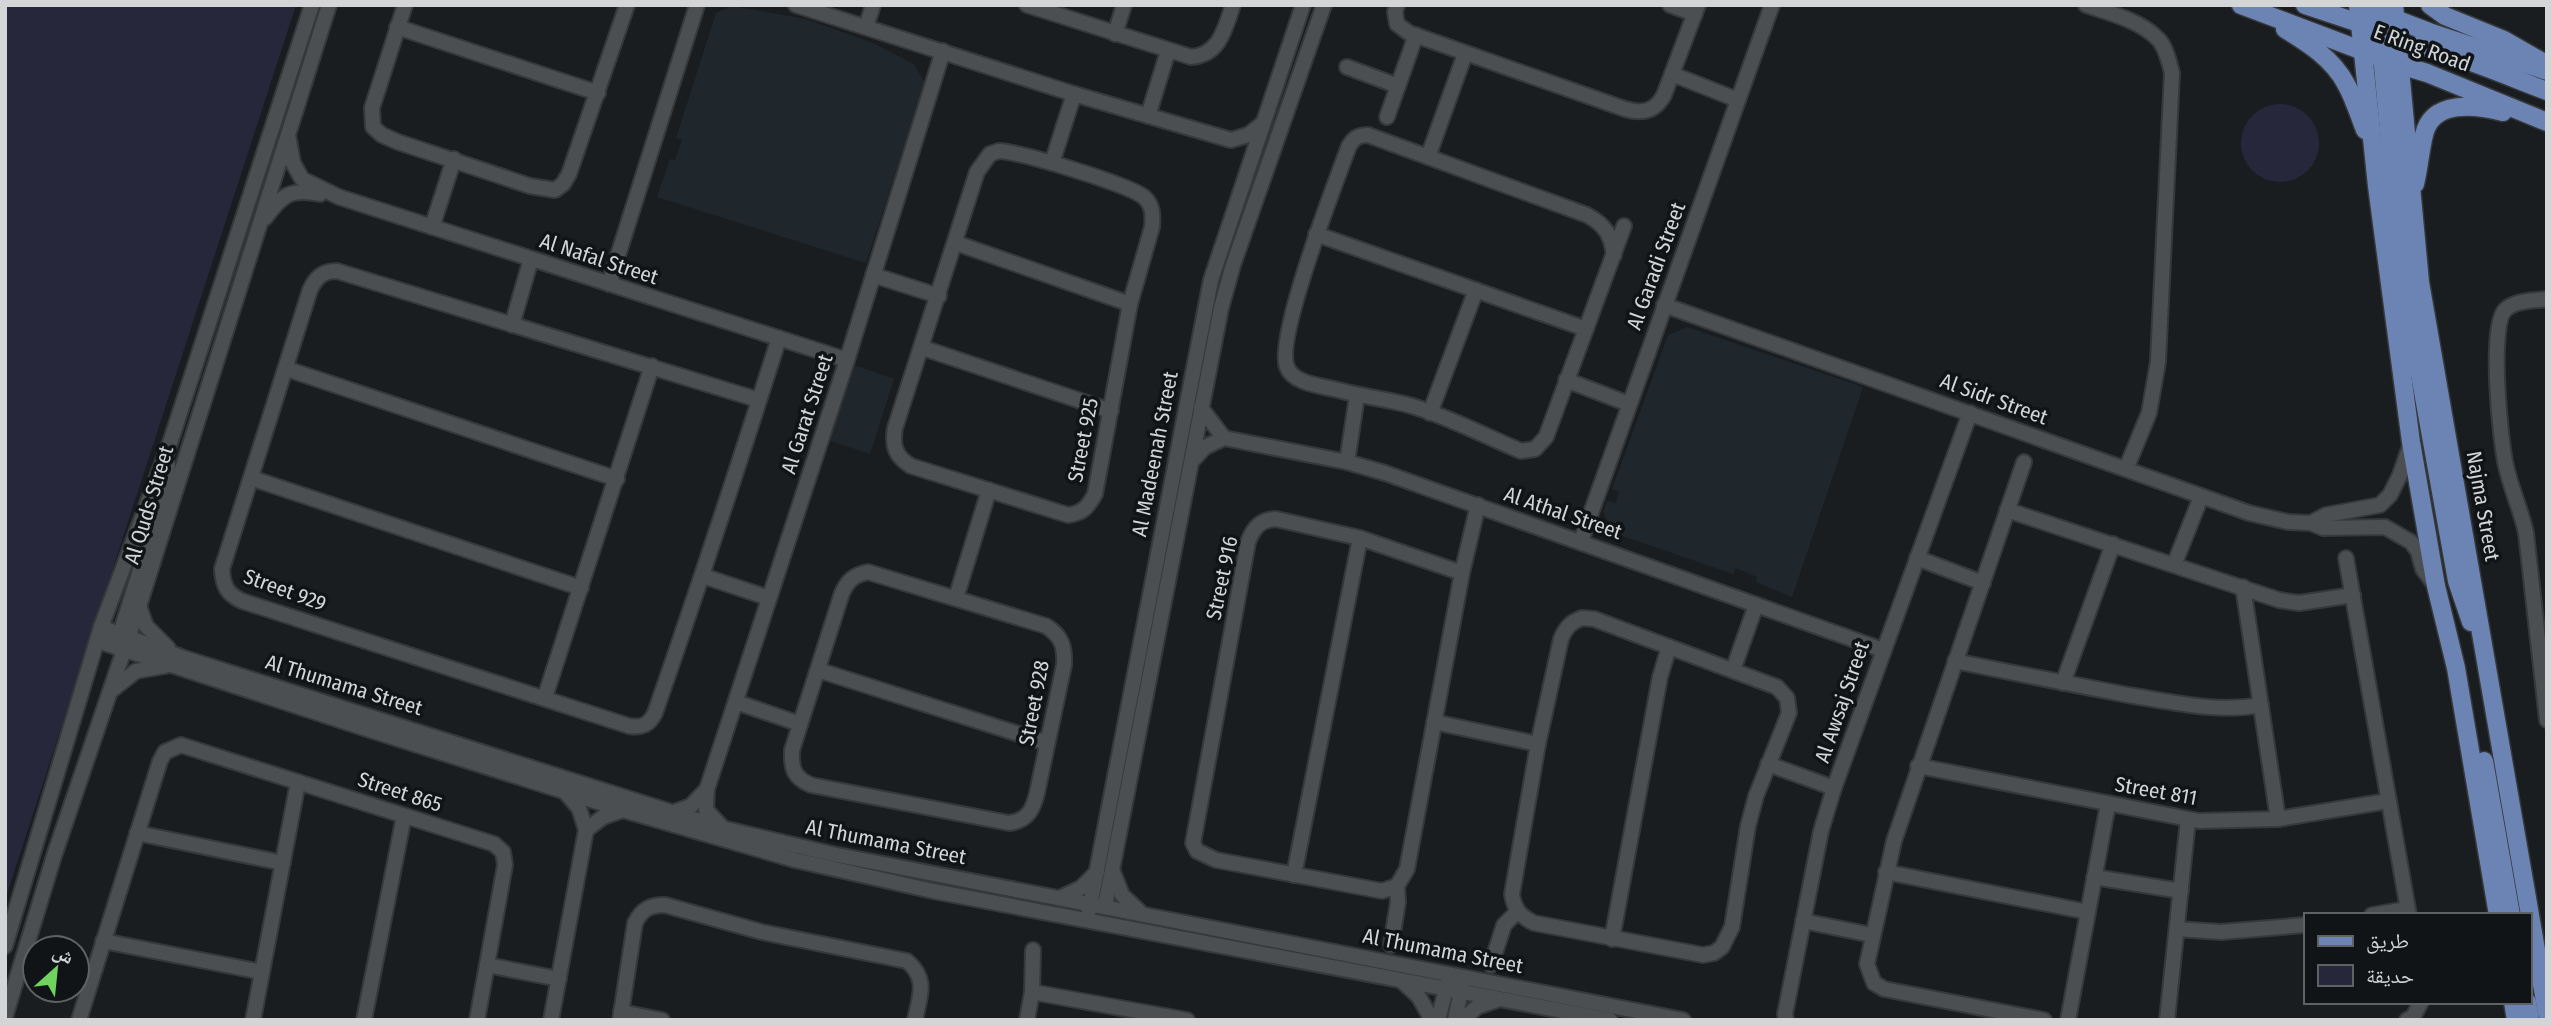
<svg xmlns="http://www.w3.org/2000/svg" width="2552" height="1025" font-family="'Fira Sans Condensed','Noto Naskh Arabic',sans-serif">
	<rect width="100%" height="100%" fill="#1a1d20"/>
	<g fill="#1f272c">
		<polygon points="732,6 806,19 873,43 914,64 925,83 866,263 657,197 670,159 675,160 682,140 676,138 716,13"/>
		<polygon points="1687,327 1863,387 1792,597 1756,582 1757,577 1736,568 1733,574 1614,533 1603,512 1607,501 1616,503 1619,492 1612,489 1668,335"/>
		<polygon points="854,365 894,379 870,454 828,440"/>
	</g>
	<g fill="#27273b">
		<polygon points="5,5 296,5 5,900"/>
		<circle cx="2280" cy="143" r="39"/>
	</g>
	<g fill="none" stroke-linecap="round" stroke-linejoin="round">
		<g stroke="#36383a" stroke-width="18">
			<g id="minor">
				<polyline points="405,5 372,108 373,127 382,135 398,142 530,186 555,190 563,184 569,174 627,5"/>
				<polyline points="796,5 1074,94 1231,140 1248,135 1262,124"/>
				<path d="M 1027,5 L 1191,57 C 1220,55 1225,28 1233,5"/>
				<path d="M 1397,5 L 1395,12 L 1397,24 L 1409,33 L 1625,109 C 1642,114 1655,112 1664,95 L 1698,5"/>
				<polyline points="1670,5 1695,14"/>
				<path d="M 2086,5 C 2109,13 2139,20 2157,38 C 2166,46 2169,62 2172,73 L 2158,362 L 2149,413 L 2126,469"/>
				<polyline points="397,27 598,93"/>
				<polyline points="866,27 873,5"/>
				<polyline points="1115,34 1124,5"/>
				<polyline points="1347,67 1398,86"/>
				<polyline points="1672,74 1738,100"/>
				<polyline points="1148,116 1168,51"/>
				<polyline points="1387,117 1416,35"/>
				<polyline points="288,135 293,163 302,179 339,197 847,360"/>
				<path d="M 999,151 C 1021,152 1127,184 1144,197 C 1153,205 1153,215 1152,227 L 1130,304 L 1095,494 C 1088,507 1083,513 1068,515 L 911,466 C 895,456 892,446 895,428 L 977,172 L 990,154 Z"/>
				<polyline points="1428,157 1465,54"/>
				<polyline points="1052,163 1074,94"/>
				<path d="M 265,218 C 282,195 290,188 320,194"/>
				<polyline points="432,227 454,159"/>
				<polyline points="1316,234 1586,329"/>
				<polyline points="956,243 1130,304"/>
				<path d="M 1614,255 C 1611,234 1605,225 1587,215 L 1368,135 C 1358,135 1354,138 1349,146 C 1336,181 1275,339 1287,367 C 1293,384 1323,386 1338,390 C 1363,397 1388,399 1412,406 C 1449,417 1485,436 1521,451 L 1535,449 L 1546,437 L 1624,226"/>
				<polyline points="873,275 939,296"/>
				<polyline points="609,284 697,5"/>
				<path d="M 2547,299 C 2534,301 2515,300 2505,310 C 2489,326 2500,441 2506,466 C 2511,489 2521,510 2526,533 L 2547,720"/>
				<polyline points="1664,305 2249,513 2288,522 2311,523 2323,528 2385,527 2411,542 2418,551 2423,569 2435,585"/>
				<polyline points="512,325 531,259"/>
				<polyline points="923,348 1111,411"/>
				<polyline points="287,369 617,479"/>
				<polyline points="1566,380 1629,404"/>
				<path d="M 759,400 L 337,271 C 323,271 316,277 310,290 L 222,569 C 223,586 227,594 242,601 L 629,726 C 642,728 649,725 655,713 C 698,589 739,464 779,338"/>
				<polyline points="1201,408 1224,438"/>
				<polyline points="1430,413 1476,290"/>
				<polyline points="1192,461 1205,447 1224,438 1347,462 1385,473 1883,650"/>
				<polyline points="1347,462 1357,396"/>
				<polyline points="2024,462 1894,841 1867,964 1874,983 1884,989 2044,1020"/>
				<polyline points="251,478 581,588"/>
				<polyline points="2007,510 2279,600 2299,603 2353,595"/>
				<polyline points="2311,523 2326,515 2380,505 2390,495 2400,475 2411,443"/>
				<polyline points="1581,541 1772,5"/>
				<polyline points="1917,558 1983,583"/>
				<polyline points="2346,558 2409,915"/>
				<polyline points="2174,565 2201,497"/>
				<path d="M 868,572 L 1046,626 C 1062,636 1065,647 1064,665 L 1037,793 C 1033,810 1027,821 1009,823 L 811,785 C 794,778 791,769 792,750 L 842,593 C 848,580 854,575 868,572 Z"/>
				<polyline points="703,576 769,598"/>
				<polyline points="2243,587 2278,819"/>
				<polyline points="956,598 989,490"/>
				<polyline points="139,606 146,626 168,648"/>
				<path d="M 1582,618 L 1594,619 L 1777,687 L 1787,698 L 1789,713 L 1756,796 L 1748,826 L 1732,927 L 1722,947 L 1714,953 L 1703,955 L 1534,923 C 1520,916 1514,909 1512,894 L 1538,744 L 1561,639 C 1566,627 1571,622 1582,618 Z"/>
				<polyline points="101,627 184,658 722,828 832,854 1683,1020"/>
				<polyline points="98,641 370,730 623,810 795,860 933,891 1610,1020"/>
				<polyline points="120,641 120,634 161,503 168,466"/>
				<path d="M 1955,661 C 2013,673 2070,684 2128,695 C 2173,702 2216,713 2261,705"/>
				<polyline points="818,670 1047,743"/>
				<polyline points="1733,670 1756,605"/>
				<polyline points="2063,683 2113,544"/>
				<polyline points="112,690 136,671 165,666"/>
				<polyline points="545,697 652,366"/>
				<polyline points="736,702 800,724"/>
				<polyline points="1434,722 1538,744"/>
				<polyline points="1768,764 1834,788"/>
				<polyline points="1918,766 2199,821 2278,819 2388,801"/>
				<polyline points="674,812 691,806 707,789"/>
				<polyline points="721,826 706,810 707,789 847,360 943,51"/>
				<polyline points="586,830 603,817 623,810"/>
				<polyline points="137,833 283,863"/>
				<polyline points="1113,872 1122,895 1140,912"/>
				<polyline points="1886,872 2088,912"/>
				<polyline points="1294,875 1360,538"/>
				<polyline points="2094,877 2181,891"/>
				<path d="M 1397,886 L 1382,891 L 1216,860 L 1197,851 L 1193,843 L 1248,542 C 1254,527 1260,520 1276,519 L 1360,538 L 1462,573"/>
				<polyline points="1060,898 1081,888 1097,872"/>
				<polyline points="1105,906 1221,308 1233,265 1324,5"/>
				<polyline points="1089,911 1211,280 1303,5"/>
				<polyline points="2372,915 2407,909"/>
				<polyline points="1803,921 1872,935"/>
				<polyline points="2177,929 2221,932 2305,925"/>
				<polyline points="1612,939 1660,677 1669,647"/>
				<polyline points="103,941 262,972"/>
				<polyline points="1391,945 1398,902 1397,886 1407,869 1462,573 1478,505"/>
				<polyline points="5,946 101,627 171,440 312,5"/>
				<polyline points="487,965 559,979"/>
				<polyline points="1491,965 1504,925 1517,912"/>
				<polyline points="1402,981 1419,997 1432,1020"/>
				<polyline points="1032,992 1187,1020"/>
				<polyline points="621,1012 662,1020"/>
				<polyline points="5,1017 54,856 139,606 329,5"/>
				<polyline points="79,1020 160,761 165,752 181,745 494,844 503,852 505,865 477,1020"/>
				<polyline points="253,1020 298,782"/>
				<polyline points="364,1020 404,816"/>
				<polyline points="551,1020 586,830 579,808 566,793"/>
				<path d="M 620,1020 L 635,923 C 642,909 650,905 665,905 L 762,932 L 907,961 C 928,979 920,995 915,1020"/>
				<polyline points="1027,1020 1032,992 1033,950"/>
				<polyline points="1438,1020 1448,982"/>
				<polyline points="1455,1020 1462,985"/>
				<polyline points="1462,1020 1477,1007 1497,1000"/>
				<polyline points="1786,1020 1785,1014 1821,831 1834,788 1970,413"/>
				<polyline points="2068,1020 2108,804"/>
				<polyline points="2167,1020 2188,820"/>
				<polyline points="2407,1020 2413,1017 2421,1002"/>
			</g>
		</g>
		<g stroke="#36383a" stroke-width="21">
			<g id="major">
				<polyline points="2241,5 2400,65 2427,73 2547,122"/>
				<polyline points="2305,5 2368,26"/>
				<polyline points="2358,5 2377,186 2411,442 2436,586 2456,668 2498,915"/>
				<polyline points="2359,5 2429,32 2547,71"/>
				<polyline points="2394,5 2420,282 2547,1013"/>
				<polyline points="2430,5 2445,16 2504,40 2544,63"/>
				<polyline points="2361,9 2381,45 2403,280 2457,581 2471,622"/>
				<path d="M 2285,29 C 2308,43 2333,59 2346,84 C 2354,98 2359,115 2365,130"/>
				<path d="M 2390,43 C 2431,42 2506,76 2547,91"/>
				<path d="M 2415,184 C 2419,168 2420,151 2424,135 C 2432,99 2476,105 2503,112"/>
				<polyline points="2484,761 2511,915"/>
				<polyline points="2513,1002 2516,1020"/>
				<polyline points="2527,1002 2530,1020"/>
			</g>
		</g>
		<use href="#minor" stroke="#4c4f52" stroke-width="14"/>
		<use href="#major" stroke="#6c84b4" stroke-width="18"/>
	</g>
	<g text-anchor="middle" stroke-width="7" stroke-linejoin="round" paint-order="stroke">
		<g font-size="21" fill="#d3d5d7" stroke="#111416">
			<text transform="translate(2422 48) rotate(20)" y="7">E Ring Road</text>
			<text transform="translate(599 259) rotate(18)" y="7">Al Nafal Street</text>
			<text transform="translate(1656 266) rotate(-70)" y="7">Al Garadi Street</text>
			<text transform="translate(1994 399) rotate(20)" y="7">Al Sidr Street</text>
			<text transform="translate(807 414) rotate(-72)" y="7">Al Garat Street</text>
			<text transform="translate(1083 440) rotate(-79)" y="7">Street 925</text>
			<text transform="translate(1155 454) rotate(-79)" y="7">Al Madeenah Street</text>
			<text transform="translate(149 505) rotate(-73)" y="7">Al Quds Street</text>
			<text transform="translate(2483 506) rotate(80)" y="7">Najma Street</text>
			<text transform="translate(1563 513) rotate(19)" y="7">Al Athal Street</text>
			<text transform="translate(1222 578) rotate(-78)" y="7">Street 916</text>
			<text transform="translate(285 590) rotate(20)" y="7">Street 929</text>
			<text transform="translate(344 685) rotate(17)" y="7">Al Thumama Street</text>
			<text transform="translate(1842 702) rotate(-71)" y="7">Al Awsaj Street</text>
			<text transform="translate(1034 703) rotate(-79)" y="7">Street 928</text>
			<text transform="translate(2156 791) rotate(10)" y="7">Street 811</text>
			<text transform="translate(400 792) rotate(18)" y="7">Street 865</text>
			<text transform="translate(886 842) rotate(11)" y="7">Al Thumama Street</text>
			<text transform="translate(1443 951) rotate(11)" y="7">Al Thumama Street</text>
		</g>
	</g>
	<rect width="2552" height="1025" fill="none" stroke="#d3d5d7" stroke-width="14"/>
	<rect x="2304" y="913" width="228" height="91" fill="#111416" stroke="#5f6163" stroke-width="2"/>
	<rect x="2318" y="936" width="35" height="10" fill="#6c84b4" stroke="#5f6163" stroke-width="2"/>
	<text x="2366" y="948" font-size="21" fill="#d3d5d7">طريق</text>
	<rect x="2318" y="965" width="35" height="21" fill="#27273b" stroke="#5f6163" stroke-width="2"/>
	<text x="2366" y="983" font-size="21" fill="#d3d5d7">حديقة</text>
	<g transform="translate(56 969) rotate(27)"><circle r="33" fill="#111416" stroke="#5f6163" stroke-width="2"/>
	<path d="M0-5L12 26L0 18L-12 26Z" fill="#70d35f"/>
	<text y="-10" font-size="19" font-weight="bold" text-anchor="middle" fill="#d3d5d7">ش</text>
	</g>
</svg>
